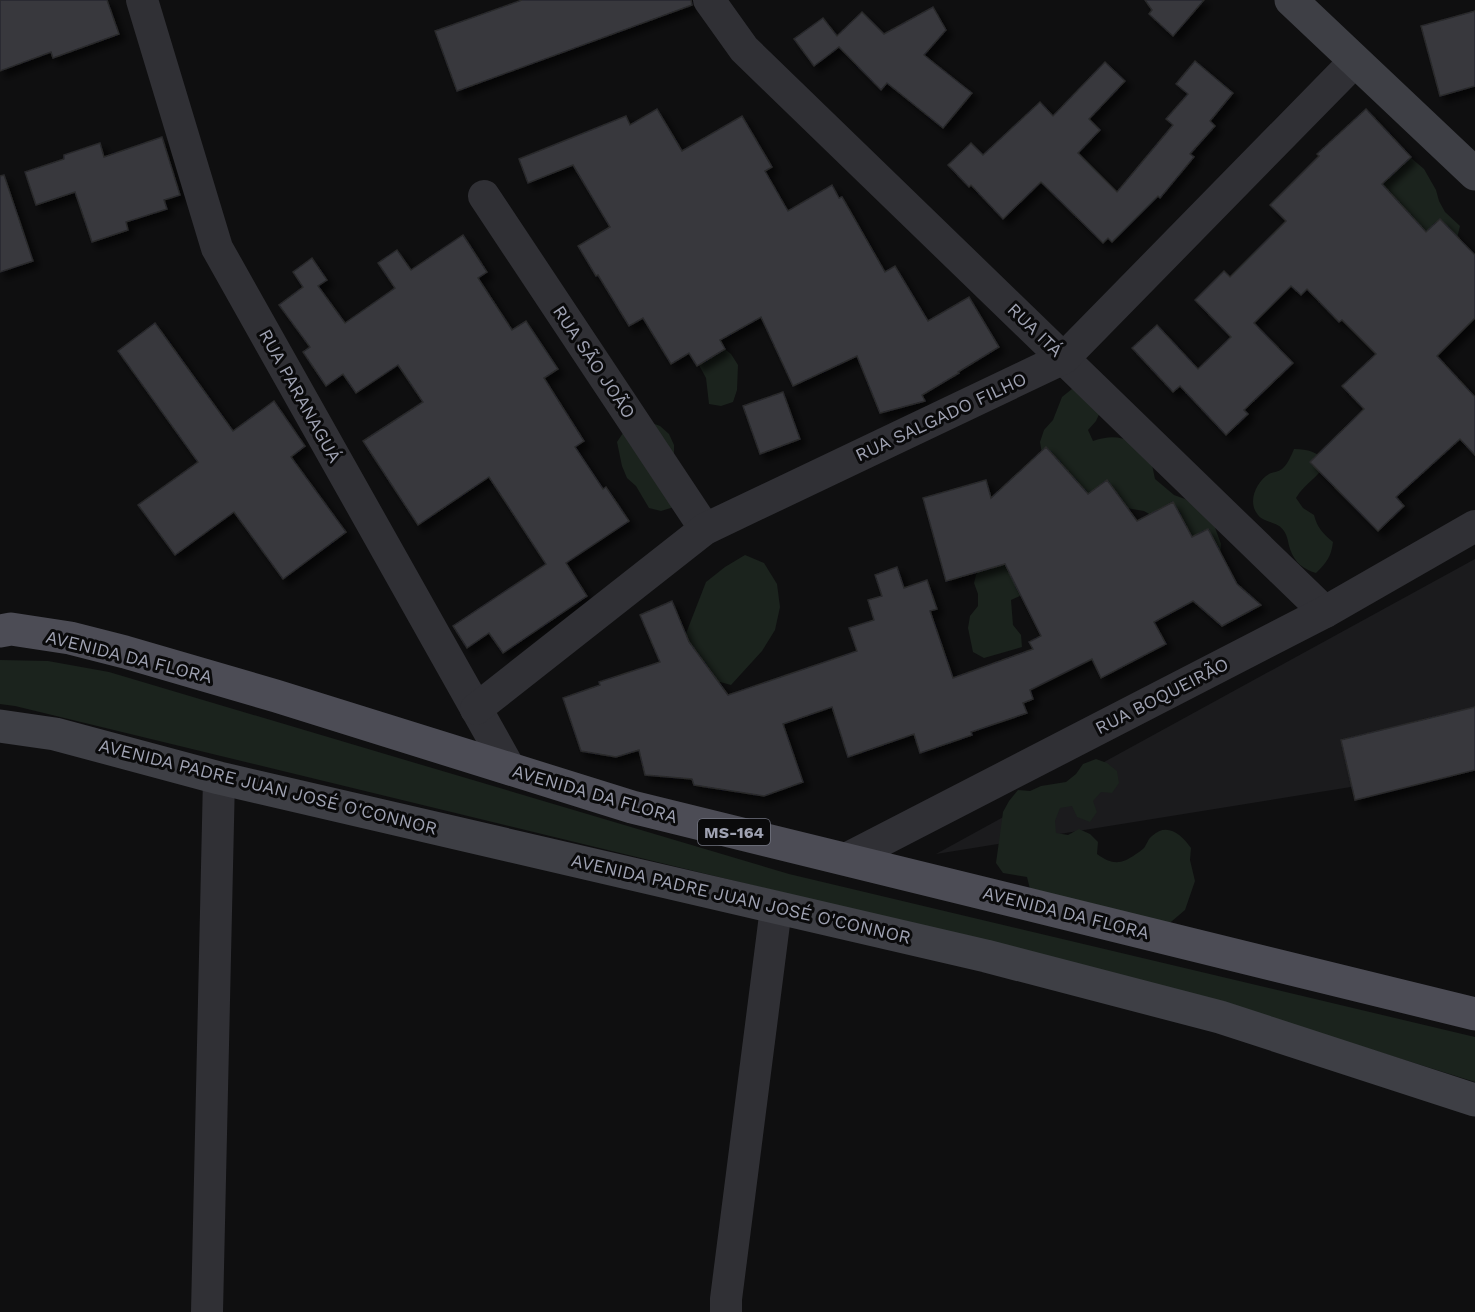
<svg xmlns="http://www.w3.org/2000/svg" width="1475" height="1312" font-family="'Work Sans',sans-serif">
	<defs>
		<filter id="shadow"><feDropShadow dx="5.5" dy="5.5" stdDeviation="3" flood-color="#0009"/></filter>
	</defs>
	<rect width="100%" height="100%" fill="#0f0f10"/>
	<polygon fill="#1b1b1d" points="1475,559 1475,767 936,854"/>
	<g fill="#1b231d">
		<polygon points="1404,152 1424,169 1436,190 1439,201 1445,212 1460,226 1457,238 1450,248 1383,222 1381,185"/>
		<polygon points="718,344 731,354 738,365 737,390 733,402 721,406 709,404 706,378 700,367 698,356"/>
		<path d="M 1072,389 L 1094,400 L 1101,410 L 1096,421 L 1088,430 L 1093,441 C 1119,432 1130,440 1150,455 L 1155,479 L 1174,495 L 1185,499 L 1205,513 L 1213,522 L 1221,544 L 1220,556 L 1144,511 L 1120,507 L 1034,525 L 1042,454 L 1040,442 L 1044,430 L 1053,420 L 1062,397 Z"/>
		<polygon points="647,421 660,426 669,434 674,445 674,507 661,511 649,508 636,486 627,478 622,466 617,442 625,430"/>
		<path d="M 1294,449 C 1309,449 1316,452 1327,462 C 1317,479 1305,483 1296,498 L 1303,508 L 1314,515 C 1317,527 1323,534 1333,542 C 1331,557 1327,562 1316,573 C 1303,569 1295,563 1290,549 C 1288,543 1288,537 1284,531 C 1278,521 1264,523 1258,515 C 1247,502 1256,482 1269,474 C 1273,472 1278,472 1282,469 C 1288,464 1291,456 1294,449 Z"/>
		<polygon points="745,555 764,563 777,584 780,607 775,630 762,651 731,685 691,674 678,654 706,582 725,567"/>
		<polygon points="1000,563 1012,564 1022,595 1011,600 1013,625 1021,635 1022,647 984,658 973,652 968,628 970,616 978,606 978,594 974,583 977,571"/>
		<polygon points="0,660 48,661 109,672 789,874 1475,1037 1475,1082 1239,1008 785,893 15,706 0,704"/>
		<path d="M 1096,759 L 1107,763 L 1117,771 L 1119,783 L 1112,793 L 1101,792 L 1093,801 L 1097,812 L 1090,822 L 1077,817 L 1072,806 L 1060,808 L 1055,821 L 1056,833 L 1068,835 L 1079,829 L 1090,834 L 1098,842 L 1097,854 C 1112,865 1121,865 1136,854 C 1138,853 1143,849 1144,848 C 1147,844 1148,839 1152,836 C 1167,822 1181,834 1191,848 L 1190,860 L 1195,881 L 1185,910 L 1165,927 L 1030,889 L 1027,877 L 1003,873 L 996,863 L 1003,812 L 1009,801 L 1018,790 L 1030,791 L 1041,786 L 1066,782 L 1076,774 L 1083,764 Z"/>
	</g>
	<g fill="#38393e" stroke="#29292c" stroke-width="1.5" filter="url(#shadow)">
		<polygon points="0,0 107,0 119,34 53,58 51,52 0,71"/>
		<polygon points="522,0 691,0 692,5 457,91 435,31"/>
		<polygon points="1145,0 1204,0 1173,36 1149,14 1152,10"/>
		<polygon points="933,7 946,30 924,55 972,93 943,128 887,83 881,90 839,47 814,66 794,39 823,18 837,36 862,12 884,34"/>
		<polygon points="1475,11 1475,86 1440,96 1421,26"/>
		<polygon points="1195,61 1233,93 1210,121 1215,126 1190,154 1194,157 1160,198 1158,196 1112,242 1108,238 1103,243 1041,182 1003,219 971,185 969,187 948,165 971,143 983,155 1040,102 1053,116 1105,62 1125,81 1089,119 1100,130 1078,153 1117,192 1173,125 1166,119 1188,94 1176,84"/>
		<polygon points="657,109 682,151 742,116 772,167 765,171 788,211 832,185 839,198 842,197 885,272 895,266 928,321 969,297 999,347 958,372 959,373 922,395 925,401 880,413 857,356 793,386 761,317 720,340 725,349 697,366 689,353 671,364 643,318 629,326 598,275 596,276 578,246 610,227 573,165 528,183 519,159 626,116 630,125"/>
		<polygon points="1366,109 1411,157 1382,184 1426,232 1440,219 1475,255 1475,318 1437,356 1475,397 1475,455 1460,439 1396,497 1404,506 1378,531 1310,462 1364,409 1342,386 1376,354 1342,320 1339,322 1307,289 1301,295 1291,286 1254,323 1293,363 1244,410 1248,414 1226,435 1180,386 1173,392 1132,348 1157,325 1198,369 1231,337 1195,300 1224,271 1230,277 1286,221 1270,205 1319,156 1317,154"/>
		<polygon points="162,137 180,195 164,200 167,209 126,222 128,230 92,242 75,192 36,205 25,172 64,159 64,155 100,143 104,157"/>
		<polygon points="4,175 33,261 0,272 0,176"/>
		<polygon points="463,235 487,272 478,278 512,330 526,321 558,369 544,378 584,441 575,447 603,489 606,487 629,521 566,563 587,596 503,653 489,633 467,648 453,626 546,564 489,477 418,525 363,441 423,402 398,365 356,393 343,374 326,386 303,352 310,347 279,305 303,287 293,272 312,258 327,280 318,286 345,323 395,288 378,263 397,250 411,270"/>
		<polygon points="155,323 233,431 274,401 305,446 291,457 346,532 283,579 234,512 175,555 138,505 198,462 118,351"/>
		<polygon points="783,392 800,439 760,454 743,406"/>
		<polygon points="1046,447 1088,494 1107,480 1137,521 1173,502 1192,537 1208,529 1237,584 1261,605 1222,626 1193,601 1154,622 1166,644 1101,678 1092,659 1030,690 1033,699 1023,703 1027,713 971,732 972,735 920,753 914,734 848,757 832,707 783,724 803,782 764,796 694,785 692,779 645,775 639,750 616,757 581,751 563,698 600,685 599,682 660,662 640,615 672,601 689,642 728,695 857,651 849,628 874,620 868,600 882,596 875,575 897,567 904,588 927,580 937,609 930,611 953,678 1033,649 1029,642 1041,636 1005,564 946,581 923,498 986,480 991,498"/>
		<polygon points="1475,707 1475,770 1355,800 1341,740"/>
	</g>
	<g fill="none" stroke-linecap="round" stroke-linejoin="round">
		<g stroke="#303035" stroke-width="32">
			<polyline points="142,0 217,248 510,769"/>
			<polyline points="709,0 744,49 1325,612"/>
			<polyline points="484,196 705,529"/>
			<polyline points="476,709 705,529 1064,358 1355,61"/>
			<polyline points="846,859 1325,612 1475,526"/>
			<polyline points="207,1312 219,778"/>
			<polyline points="726,1312 726,1299 776,908"/>
		</g>
		<g stroke="#3e3f45" stroke-width="33">
			<polyline points="1291,0 1475,174"/>
			<polyline points="0,726 55,734 219,778 986,956 1220,1017 1475,1100"/>
		</g>
		<polyline stroke="#4c4c55" stroke-width="33" points="0,631 11,629 70,638 125,652 276,696 632,807 1475,1014"/>
	</g>
	<g text-anchor="middle" stroke-width="6" stroke-linejoin="round" paint-order="stroke">
		<rect fill="#0a0a0b" stroke="#727480" stroke-width="1.5" x="698" y="819" width="72" height="26" rx="4.5"/>
		<g font-size="16" font-weight="bold" fill="#9fa2b2">
			<text x="734" y="838">MS-164</text>
		</g>
		<g font-size="18" fill="#9fa2b2" stroke="#0a0a0b">
			<text transform="translate(1035 330) rotate(44)" y="6">RUA ITÁ</text>
			<text transform="translate(594 362) rotate(56)" y="6">RUA SÃO JOÃO</text>
			<text transform="translate(300 396) rotate(61)" y="6">RUA PARANAGUÁ</text>
			<text transform="translate(941 417) rotate(-25)" y="6">RUA SALGADO FILHO</text>
			<text transform="translate(129 657) rotate(14)" y="6">AVENIDA DA FLORA</text>
			<text transform="translate(1162 696) rotate(-27)" y="6">RUA BOQUEIRÃO</text>
			<text transform="translate(268 787) rotate(14)" y="6">AVENIDA PADRE JUAN JOSÉ O'CONNOR</text>
			<text transform="translate(595 794) rotate(16)" y="6">AVENIDA DA FLORA</text>
			<text transform="translate(741 899) rotate(13)" y="6">AVENIDA PADRE JUAN JOSÉ O'CONNOR</text>
			<text transform="translate(1066 913) rotate(14)" y="6">AVENIDA DA FLORA</text>
		</g>
	</g>
</svg>
